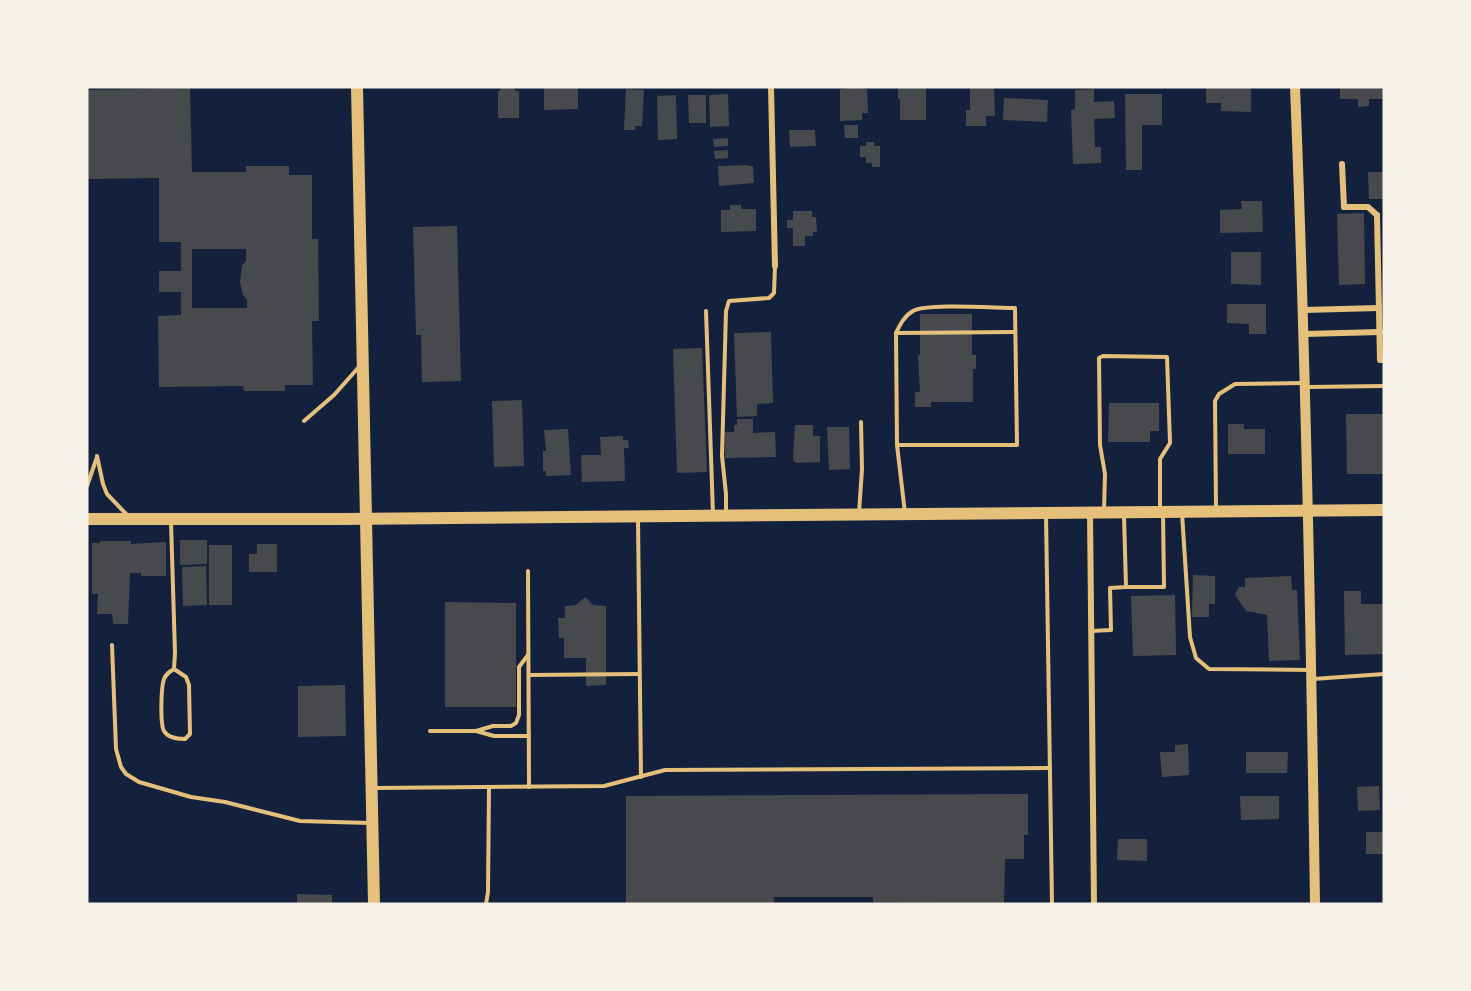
<svg xmlns="http://www.w3.org/2000/svg" width="1471" height="991" font-family="'Libre Baskerville',serif">
	<rect width="100%" height="100%" fill="#14213d"/>
	<g fill="#48494c" fill-rule="evenodd">
		<polygon points="500,87 515,87 515,91 519,91 519,118 498,118 498,91 500,91"/>
		<polygon points="846,87 867,89 868,113 862,113 862,120 840,121 840,89 846,89"/>
		<polygon points="898,87 926,87 926,120 900,120 900,99 898,99"/>
		<polygon points="970,87 994,87 995,116 986,116 986,126 966,126 966,110 970,110"/>
		<polygon points="1206,87 1251,87 1251,112 1221,111 1221,103 1206,103"/>
		<polygon points="1340,87 1384,87 1384,99 1369,99 1369,106 1358,107 1358,99 1340,99"/>
		<path d="M 190,88 L 192,172 L 246,172 L 246,166 L 289,166 L 289,175 L 312,175 L 312,239 L 318,239 L 319,321 L 312,321 L 313,385 L 285,385 L 285,391 L 244,391 L 243,386 L 159,387 L 158,316 L 181,315 L 181,292 L 159,292 L 159,271 L 181,271 L 181,242 L 159,242 L 159,178 L 87,179 L 87,90 ZM 192,249 L 246,249 L 246,261 L 242,266 L 240,282 L 243,295 L 247,300 L 247,308 L 192,308 Z"/>
		<polygon points="544,88 578,88 578,109 544,110"/>
		<polygon points="626,89 644,90 642,126 635,126 635,130 624,130"/>
		<polygon points="1094,89 1094,102 1114,101 1115,118 1094,119 1095,147 1101,147 1101,163 1073,164 1071,110 1075,109 1075,90"/>
		<polygon points="728,94 729,126 710,127 709,95"/>
		<polygon points="1125,94 1162,94 1162,125 1142,125 1142,170 1126,170"/>
		<polygon points="676,95 677,139 658,140 657,96"/>
		<polygon points="688,95 706,95 706,123 689,123"/>
		<polygon points="1004,98 1048,100 1047,122 1003,120"/>
		<polygon points="844,125 858,125 858,138 845,138"/>
		<polygon points="789,130 815,130 816,146 790,147"/>
		<polygon points="728,138 728,146 714,147 713,139"/>
		<polygon points="866,142 874,142 874,146 880,146 880,167 872,167 872,163 866,163 866,157 860,157 860,146 866,146"/>
		<polygon points="728,150 728,158 715,159 714,151"/>
		<polygon points="747,165 747,166 753,166 754,183 719,186 718,166"/>
		<polygon points="1368,172 1384,172 1384,199 1369,199"/>
		<polygon points="1241,201 1262,201 1263,232 1220,233 1220,210 1242,209"/>
		<polygon points="730,205 741,205 741,209 756,209 756,231 721,232 721,210 730,210"/>
		<polygon points="793,211 812,211 812,217 816,217 817,232 813,232 813,236 805,236 805,246 793,246 793,228 787,228 787,220 793,220"/>
		<polygon points="1364,213 1365,284 1339,285 1337,214"/>
		<polygon points="457,226 461,381 422,382 421,335 416,335 413,227"/>
		<polygon points="1231,252 1261,252 1261,285 1231,284"/>
		<polygon points="1227,304 1266,304 1266,334 1249,334 1249,324 1227,323"/>
		<polygon points="920,314 972,314 972,355 976,355 976,369 973,369 973,402 931,402 931,407 915,407 915,392 920,392 918,355 920,355"/>
		<polygon points="771,332 773,403 757,404 757,416 737,417 734,333"/>
		<polygon points="702,348 707,472 677,473 673,349"/>
		<polygon points="522,400 524,466 494,467 492,401"/>
		<polygon points="1109,403 1159,403 1159,431 1150,431 1150,442 1108,442"/>
		<polygon points="1346,414 1384,414 1384,474 1347,474"/>
		<polygon points="737,419 753,419 753,433 775,432 776,457 725,458 725,432 734,432 734,425 737,425"/>
		<polygon points="1228,424 1244,424 1244,429 1265,429 1265,454 1228,454"/>
		<polygon points="795,425 813,425 813,436 820,436 820,462 796,463 793,460"/>
		<polygon points="827,427 849,427 850,469 829,470"/>
		<polygon points="568,429 571,475 546,476 546,471 543,471 543,451 546,451 544,430"/>
		<polygon points="623,436 623,440 628,440 629,448 624,448 625,481 582,482 581,455 601,455 600,437"/>
		<polygon points="180,540 207,540 207,564 180,565"/>
		<polygon points="100,541 131,541 131,544 166,542 166,576 141,576 141,573 130,573 128,624 113,624 112,614 97,614 98,594 92,594 92,543 100,543"/>
		<polygon points="257,544 277,544 277,572 249,572 249,554 257,554"/>
		<rect x="209" y="545" width="23" height="60"/>
		<polygon points="206,566 207,605 183,606 182,567"/>
		<polygon points="1193,575 1215,576 1215,604 1209,604 1209,617 1192,617"/>
		<polygon points="1291,576 1292,590 1297,590 1300,660 1269,661 1267,615 1246,611 1235,595 1239,587 1245,587 1245,578"/>
		<polygon points="1344,591 1361,591 1361,604 1384,604 1384,654 1345,655"/>
		<polygon points="1175,595 1176,655 1133,656 1131,596"/>
		<polygon points="585,597 593,605 606,606 606,685 586,686 586,658 564,658 564,638 559,638 558,618 565,618 565,606 576,605"/>
		<polygon points="445,602 516,603 516,707 445,707"/>
		<polygon points="345,685 346,736 298,737 298,686"/>
		<polygon points="1188,744 1189,775 1162,777 1160,752 1175,752 1175,745"/>
		<polygon points="1246,752 1288,752 1287,773 1246,773"/>
		<polygon points="1379,786 1380,810 1358,811 1357,787"/>
		<polygon points="1028,794 1028,835 1024,835 1024,859 1005,859 1004,904 873,902 873,897 774,897 774,904 626,904 626,796"/>
		<polygon points="1240,796 1279,796 1279,819 1241,820"/>
		<rect x="1366" y="832" width="18" height="22"/>
		<polygon points="1118,839 1147,839 1147,861 1117,860"/>
		<polygon points="297,894 332,895 332,904 297,904"/>
	</g>
	<g fill="none" stroke-linecap="round" stroke-linejoin="round">
		<g stroke="#e5c07b" stroke-width="4">
			<polyline points="706,311 713,514"/>
			<polyline points="896,333 1015,332"/>
			<polyline points="1307,387 1384,386"/>
			<polyline points="304,421 334,395 358,368"/>
			<path d="M 897,445 L 1017,445 L 1015,308 C 995,308 927,303 913,311 C 904,316 900,325 896,333 L 897,445 L 905,513"/>
			<polyline points="97,456 103,484 107,494 128,516"/>
			<polyline points="87,486 97,457"/>
			<polyline points="1216,508 1215,401 1219,394 1235,384 1303,383"/>
			<polyline points="1104,511 1105,474 1100,445 1099,358 1103,356 1167,357 1170,443 1160,459 1160,508"/>
			<polyline points="859,513 862,469 861,422"/>
			<polyline points="1182,513 1190,637 1196,658 1209,669 1311,670"/>
			<polyline points="726,514 726,494 722,456 726,311 729,301 769,298 774,293 775,266"/>
			<polyline points="1046,515 1052,904"/>
			<polyline points="638,519 641,777"/>
			<path d="M 171,522 L 175,653 L 174,669 C 169,672 166,674 164,679 C 161,687 160,724 164,731 C 168,738 178,739 185,739 L 190,734 L 189,685 L 186,677 L 174,669"/>
			<polyline points="528,571 529,787"/>
			<polyline points="1126,587 1164,587 1163,513"/>
			<polyline points="1091,631 1111,630 1110,588 1126,587 1124,516"/>
			<polyline points="112,645 116,749 121,767 126,774 139,782 191,797 225,802 300,821 369,823"/>
			<polyline points="529,675 639,674"/>
			<polyline points="1313,679 1384,674"/>
			<polyline points="430,731 476,731 494,736 529,736"/>
			<polyline points="476,731 493,726 511,726 516,723 519,715 519,667 528,655"/>
			<polyline points="373,788 604,786 665,770 1050,768"/>
			<polyline points="486,904 488,892 489,787"/>
		</g>
		<g stroke="#e5c07b" stroke-width="6">
			<polyline points="771,87 775,266"/>
			<polyline points="1342,164 1344,207 1368,207 1377,215"/>
			<polyline points="1377,215 1380,360 1384,360"/>
			<polyline points="1304,310 1379,308"/>
			<polyline points="1305,334 1380,332"/>
			<polyline points="1090,513 1094,904"/>
		</g>
		<path stroke="#e5c07b" stroke-width="10" d="M 1295,87 C 1306,359 1311,631 1315,904"/>
		<polyline stroke="#e5c07b" stroke-width="12" points="357,87 374,904"/>
		<polyline stroke="#e5c07b" stroke-width="12" points="87,519 342,519 1384,510"/>
	</g>
	<rect width="1471" height="991" fill="none" stroke="#f6f1e7" stroke-width="177"/>
</svg>
